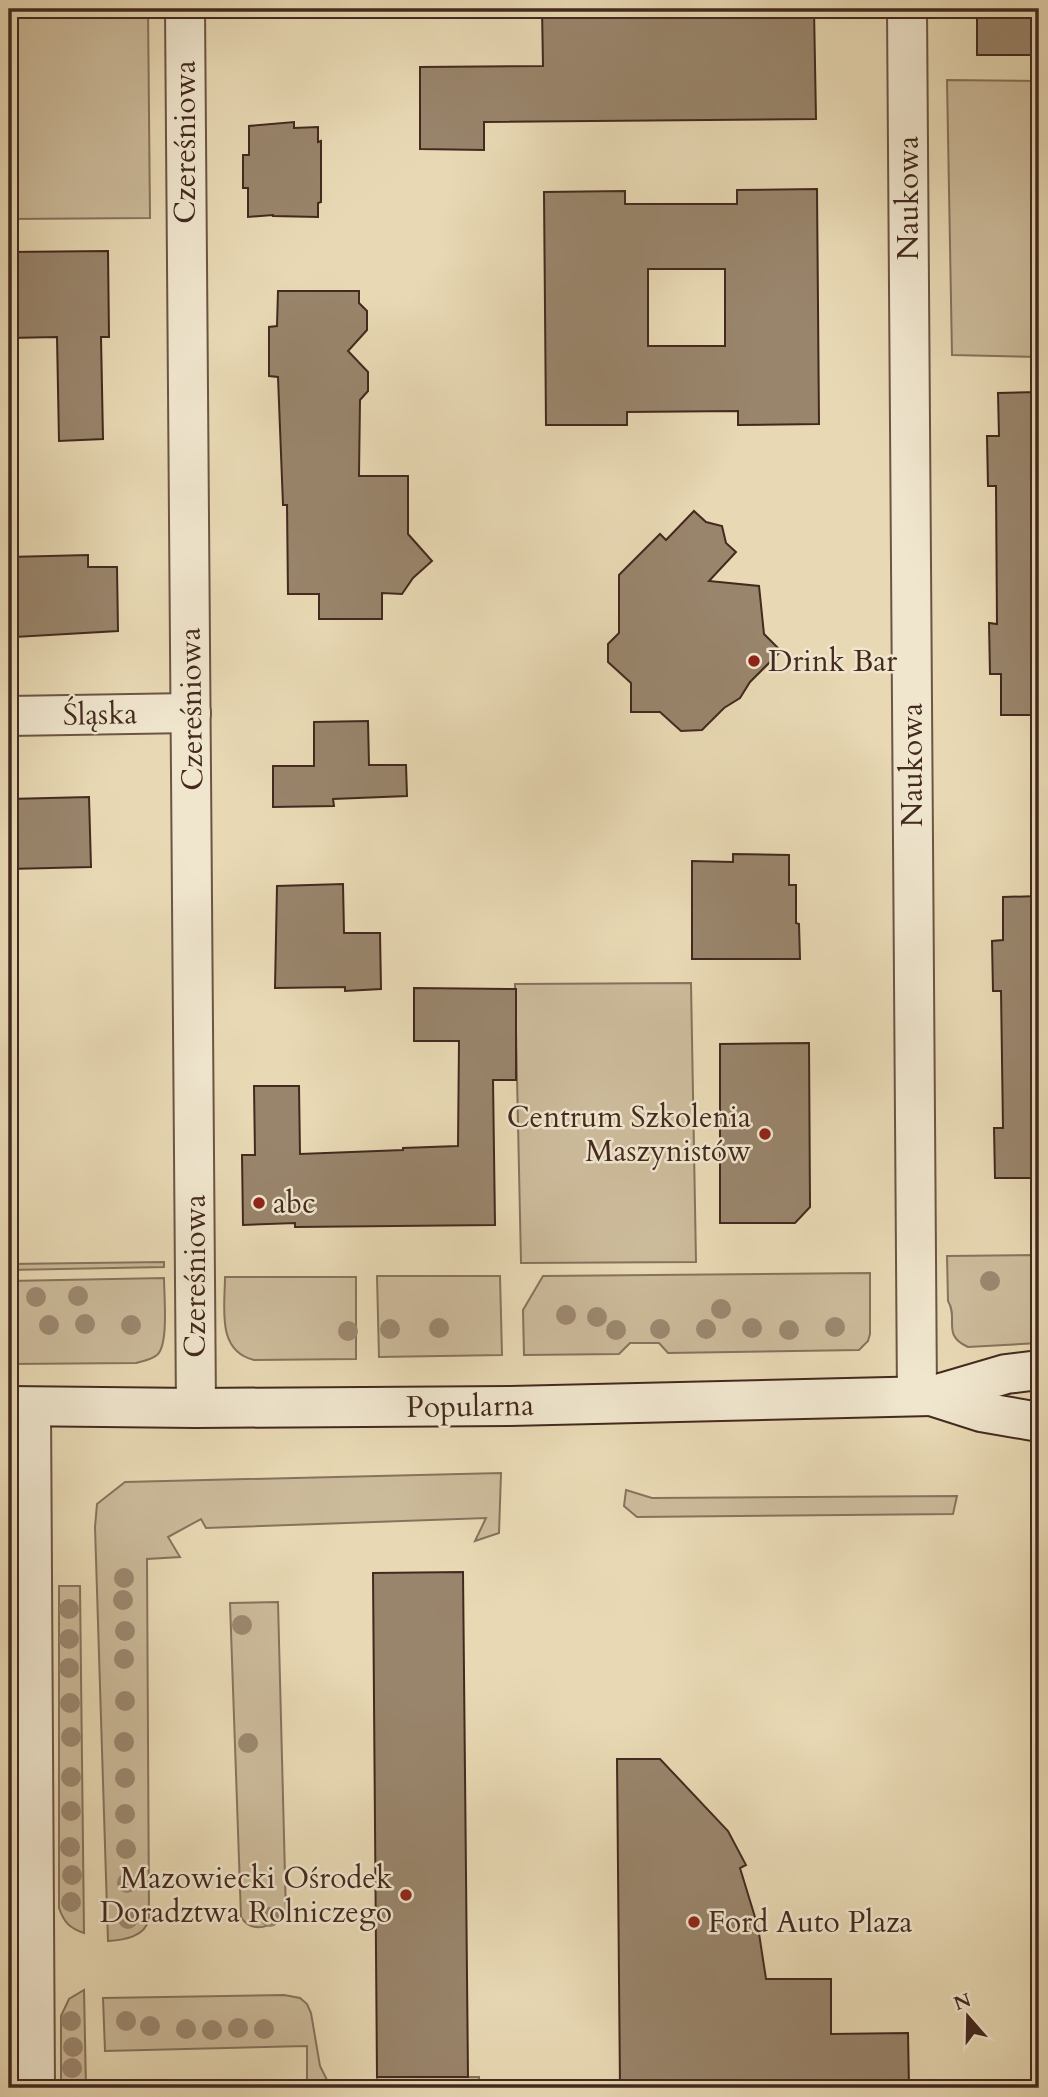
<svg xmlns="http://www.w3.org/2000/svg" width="1048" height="2097" font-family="Cardo,serif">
	<rect width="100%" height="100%" fill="#e8d9b4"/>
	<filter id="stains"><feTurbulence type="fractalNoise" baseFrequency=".00286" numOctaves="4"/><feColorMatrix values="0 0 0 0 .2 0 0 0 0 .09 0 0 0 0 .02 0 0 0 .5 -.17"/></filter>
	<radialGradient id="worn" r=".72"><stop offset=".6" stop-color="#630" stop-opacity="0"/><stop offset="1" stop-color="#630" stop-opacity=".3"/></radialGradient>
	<g fill="#ccbb9b" stroke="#88725d" stroke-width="2">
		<polygon points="9,9 148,9 150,218 9,219"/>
		<polygon points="947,80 1039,81 1039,357 952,355"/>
		<polygon points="691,983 696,1262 521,1263 515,984"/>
		<path d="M 1039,1255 L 1039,1343 L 968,1347 C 941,1335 959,1319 948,1301 L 947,1256 Z"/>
		<polygon points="164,1262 164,1267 9,1270 9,1264"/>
		<polygon points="870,1273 870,1334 868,1341 859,1350 668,1353 659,1343 630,1343 619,1354 524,1355 523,1310 543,1276"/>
		<polygon points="377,1276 500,1276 502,1355 379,1357"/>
		<path d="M 225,1277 L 356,1277 L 356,1359 L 254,1360 C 216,1351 225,1307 225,1277 Z"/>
		<path d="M 164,1278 C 164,1295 169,1345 157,1355 C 151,1360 143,1361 136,1363 L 9,1364 L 9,1281 Z"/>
		<path d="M 501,1473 L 499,1533 L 475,1541 L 486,1518 L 206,1528 L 201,1519 L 168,1537 L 180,1557 L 147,1559 L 149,1919 C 145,1937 124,1940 108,1941 L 95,1527 L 97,1504 L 125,1482 Z"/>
		<polygon points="626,1490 652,1498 957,1496 953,1514 637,1517 624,1506"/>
		<path d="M 59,1586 L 80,1586 L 84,1933 C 69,1928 64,1922 59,1908 Z"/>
		<path d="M 278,1602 L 286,1915 C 273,1926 252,1935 241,1917 L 230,1603 Z"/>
		<polygon points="84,1990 86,2088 61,2088 61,2016 69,1999"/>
		<polygon points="284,1995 300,1998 307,2004 311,2013 320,2066 331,2088 307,2088 307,2046 105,2051 103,1998"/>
		<rect x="377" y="2077" width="102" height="11"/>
	</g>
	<g fill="#99856c" stroke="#43291f" stroke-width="2" fill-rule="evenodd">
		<polygon points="542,9 814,9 816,119 484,122 484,150 420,149 420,67 543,66"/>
		<rect x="977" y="9" width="62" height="46"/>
		<polygon points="294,122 294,128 318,127 318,142 321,141 321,202 318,203 318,217 273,216 273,215 248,217 248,188 243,188 243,155 249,155 249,126"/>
		<path d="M 817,189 L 819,424 L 738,425 L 738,411 L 627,412 L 627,425 L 546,425 L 544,192 L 625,191 L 625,204 L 737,204 L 737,190 ZM 648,269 L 725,269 L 725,346 L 648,346 Z"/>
		<polygon points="108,251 109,337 101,337 103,439 59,441 57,337 9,338 9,252"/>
		<polygon points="278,291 359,291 359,303 367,311 367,330 348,351 368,372 368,391 360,400 359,476 408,476 408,534 432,561 413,578 402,594 382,593 382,619 319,619 319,594 288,594 287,505 283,505 278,377 269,376 269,327 277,326"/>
		<polygon points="1039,392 1039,715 1001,715 1001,674 990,674 989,623 997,624 996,486 988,486 987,436 999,436 998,393"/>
		<polygon points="694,511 706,522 722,526 726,543 736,552 709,581 759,586 764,634 781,651 750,682 740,698 724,708 702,730 681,731 660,712 631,712 631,683 608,662 608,644 619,633 619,575 660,534 666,540"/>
		<polygon points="88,555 88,567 117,567 118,631 15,637 14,622 9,622 9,557"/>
		<polygon points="368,721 369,765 406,765 407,796 333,799 334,806 273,807 273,766 314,766 314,722"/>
		<polygon points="89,797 91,867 9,869 9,799"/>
		<polygon points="733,854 789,855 789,885 796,885 796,923 799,924 800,959 692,959 692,861 733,862"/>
		<polygon points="343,884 344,933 380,933 381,989 345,991 345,987 275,988 277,886"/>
		<polygon points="1039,896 1039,1178 995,1178 994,1128 1003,1128 1001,991 993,991 992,941 1003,940 1003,897"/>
		<polygon points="414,988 516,989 516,1080 493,1080 495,1225 295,1227 295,1223 243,1225 242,1155 255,1155 254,1086 299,1086 300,1154 403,1150 403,1148 458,1146 459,1041 414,1041"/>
		<polygon points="809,1043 810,1207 795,1223 720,1223 720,1044"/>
		<polygon points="463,1572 468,2077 377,2077 373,1573"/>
		<polygon points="617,1759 660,1759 728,1831 746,1865 740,1868 758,1927 766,1979 831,1979 831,2034 908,2033 909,2088 620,2088"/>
	</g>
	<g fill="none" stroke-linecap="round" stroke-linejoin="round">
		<g stroke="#6c5544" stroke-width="42">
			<g id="street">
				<polyline points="185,9 196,1408"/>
				<polyline points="907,9 917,1396"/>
				<polyline points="9,716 191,713"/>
				<polyline points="31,1407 35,2088"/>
			</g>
		</g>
		<g stroke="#43291f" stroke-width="42">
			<g id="secondary">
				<polyline points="931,1396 981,1412 1039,1422"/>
				<polyline points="9,1406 196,1408 510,1406 931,1396 1006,1374 1039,1370"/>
			</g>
		</g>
		<use href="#street" stroke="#f0e6ce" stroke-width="38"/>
		<use href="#secondary" stroke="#f0e6ce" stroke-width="38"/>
	</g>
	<g fill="#9c8870">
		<circle cx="990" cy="1281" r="10"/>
		<circle cx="78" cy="1296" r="10"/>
		<circle cx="36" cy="1297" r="10"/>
		<circle cx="721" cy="1309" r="10"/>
		<circle cx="566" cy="1315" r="10"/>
		<circle cx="597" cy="1317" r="10"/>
		<circle cx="85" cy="1324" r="10"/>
		<circle cx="49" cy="1325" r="10"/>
		<circle cx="131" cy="1325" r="10"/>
		<circle cx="835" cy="1327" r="10"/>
		<circle cx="439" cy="1328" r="10"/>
		<circle cx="752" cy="1328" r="10"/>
		<circle cx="390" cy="1329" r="10"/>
		<circle cx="660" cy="1329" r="10"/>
		<circle cx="706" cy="1329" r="10"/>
		<circle cx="616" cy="1330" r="10"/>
		<circle cx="789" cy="1330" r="10"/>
		<circle cx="348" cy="1331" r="10"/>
		<circle cx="124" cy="1578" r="10"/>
		<circle cx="123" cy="1600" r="10"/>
		<circle cx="69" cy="1609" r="10"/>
		<circle cx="242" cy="1625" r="10"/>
		<circle cx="125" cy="1631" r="10"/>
		<circle cx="69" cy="1639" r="10"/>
		<circle cx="124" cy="1659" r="10"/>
		<circle cx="69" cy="1668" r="10"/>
		<circle cx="125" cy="1701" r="10"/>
		<circle cx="70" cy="1703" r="10"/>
		<circle cx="71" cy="1737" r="10"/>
		<circle cx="124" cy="1742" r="10"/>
		<circle cx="248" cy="1743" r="10"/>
		<circle cx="71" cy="1777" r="10"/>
		<circle cx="125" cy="1778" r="10"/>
		<circle cx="71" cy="1811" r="10"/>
		<circle cx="125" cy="1814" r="10"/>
		<circle cx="70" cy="1847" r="10"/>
		<circle cx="126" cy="1849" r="10"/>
		<circle cx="72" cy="1875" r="10"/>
		<circle cx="127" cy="1883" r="10"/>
		<circle cx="71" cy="1902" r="10"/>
		<circle cx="270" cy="1917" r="10"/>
		<circle cx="128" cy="1919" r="10"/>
		<circle cx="71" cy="2021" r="10"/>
		<circle cx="126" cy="2021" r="10"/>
		<circle cx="150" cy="2026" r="10"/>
		<circle cx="238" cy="2028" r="10"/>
		<circle cx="186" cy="2029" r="10"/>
		<circle cx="264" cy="2029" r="10"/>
		<circle cx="212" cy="2030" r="10"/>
		<circle cx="73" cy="2047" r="10"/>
		<circle cx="72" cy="2068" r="10"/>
	</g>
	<g fill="#8f2418" stroke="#f0e6ce" stroke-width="2.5">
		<circle cx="754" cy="661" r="7"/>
		<circle cx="765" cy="1134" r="7"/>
		<circle cx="259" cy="1203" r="7"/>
		<circle cx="406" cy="1895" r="7"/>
		<circle cx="694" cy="1922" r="7"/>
	</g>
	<g text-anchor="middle" stroke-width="5" stroke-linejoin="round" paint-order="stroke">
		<g font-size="30" fill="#43291f" stroke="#f0e6ce">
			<text transform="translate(185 142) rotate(-90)" y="10">Czereśniowa</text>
			<text transform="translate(908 198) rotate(-90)" y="10">Naukowa</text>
			<text transform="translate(191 709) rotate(-91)" y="10">Czereśniowa</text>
			<text transform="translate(100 714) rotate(-1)" y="10">Śląska</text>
			<text transform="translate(912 765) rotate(-90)" y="10">Naukowa</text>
			<text transform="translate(195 1276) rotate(-90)" y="10">Czereśniowa</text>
			<text transform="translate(470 1406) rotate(-1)" y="10">Popularna</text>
		</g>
		<g font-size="30" fill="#43291f" stroke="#f0e6ce" text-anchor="start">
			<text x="768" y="671">Drink Bar</text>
			<text x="751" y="1127" text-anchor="end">Centrum Szkolenia<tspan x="751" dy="34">Maszynistów</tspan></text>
			<text x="273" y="1213">abc</text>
			<text x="392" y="1888" text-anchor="end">Mazowiecki Ośrodek<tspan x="392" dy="34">Doradztwa Rolniczego</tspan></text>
			<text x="708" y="1932">Ford Auto Plaza</text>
		</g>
	</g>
	<rect width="1048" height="2097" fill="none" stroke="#e8d9b4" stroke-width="35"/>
	<rect x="10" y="10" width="1027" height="2076" fill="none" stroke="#43291f" stroke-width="3.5"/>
	<rect x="18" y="18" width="1013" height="2062" fill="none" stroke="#43291f" stroke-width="2"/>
	<g transform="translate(968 2017) rotate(340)" stroke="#f0e6ce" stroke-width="5" paint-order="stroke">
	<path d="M0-5L12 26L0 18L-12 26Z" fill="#43291f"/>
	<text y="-10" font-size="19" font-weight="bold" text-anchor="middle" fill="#43291f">N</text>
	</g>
	<rect width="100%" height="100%" filter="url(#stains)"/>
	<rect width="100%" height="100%" fill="url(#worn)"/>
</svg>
